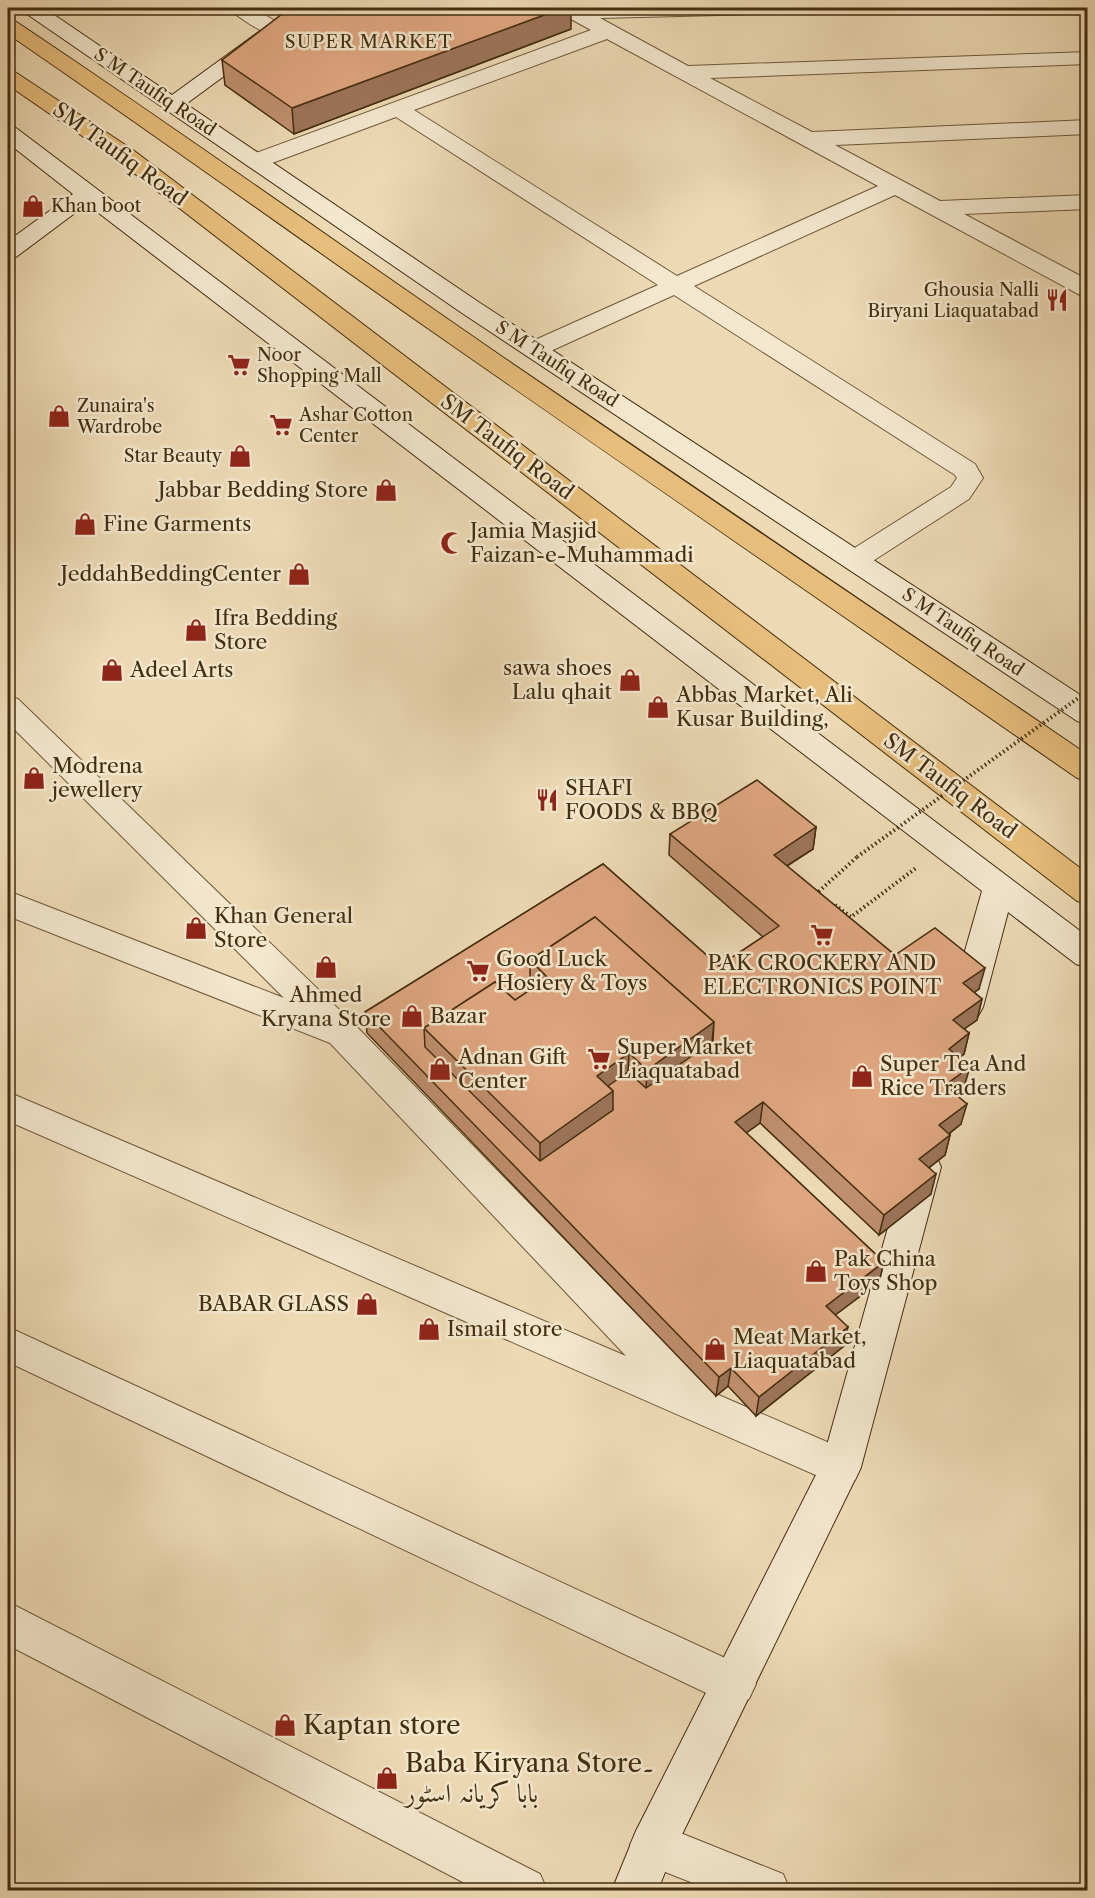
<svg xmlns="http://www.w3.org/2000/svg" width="1095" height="1898" font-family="'Libre Caslon Text',Amiri,serif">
	<rect width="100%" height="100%" fill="#eddab4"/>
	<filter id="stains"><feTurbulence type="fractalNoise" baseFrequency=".00333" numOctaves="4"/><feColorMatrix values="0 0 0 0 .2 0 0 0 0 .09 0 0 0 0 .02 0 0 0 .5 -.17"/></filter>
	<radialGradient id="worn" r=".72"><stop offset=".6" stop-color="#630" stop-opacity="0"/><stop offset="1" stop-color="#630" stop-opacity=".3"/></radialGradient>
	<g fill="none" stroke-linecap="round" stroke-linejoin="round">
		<g stroke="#6e5938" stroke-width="2">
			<g id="street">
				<path d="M 229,8 L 253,8 L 282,25 L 285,29 L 282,33 C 265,38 246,21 232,12 Z"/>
				<path d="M 555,8 L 769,8 L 766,12 L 759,14 L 600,18 L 688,66 L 1088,52 L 1088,64 L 710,78 L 812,132 L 1088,120 L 1088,134 L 835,145 L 940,201 L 1088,195 L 1088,209 L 964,214 L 1088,280 L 1088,297 L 1080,295 L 895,195 L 694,286 L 975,464 L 983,478 L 969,499 L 865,566 L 855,569 L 845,566 L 841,560 L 845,554 L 951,487 L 957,478 L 955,475 L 674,295 L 544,354 L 535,356 L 526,354 L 523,349 L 526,344 L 658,285 L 396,117 L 264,166 L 256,168 L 248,166 L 245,161 L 248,156 L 591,30 L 558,12 ZM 607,39 L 878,186 L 677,276 L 414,110 Z"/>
				<polygon points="8,696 18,699 356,1026 714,1393 855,1454 861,1467 855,1480 841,1486 827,1480 8,1121 8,1092 626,1356 330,1043 8,916 8,891 284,998 8,723"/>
				<polygon points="8,1327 749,1669 756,1684 749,1699 734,1705 719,1699 8,1362"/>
				<polygon points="8,1602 540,1874 547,1890 478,1890 8,1645"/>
				<polygon points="653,1822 783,1874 790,1890 711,1890 637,1861 630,1845 637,1829"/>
			</g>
		</g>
		<g stroke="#432e0f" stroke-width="2">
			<g id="secondary">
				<polygon points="21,8 44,8 172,95 292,8 314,8 311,12 186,104 480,303 1088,700 1088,724 1077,721 462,313 24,12"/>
				<polygon points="8,126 16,128 1088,937 1088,968 1076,964 1008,912 983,1007 978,1016 966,1020 954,1016 949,1007 982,891 87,204 16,257 8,259 8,241 73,194 8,143"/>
				<polygon points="923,1152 936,1156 941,1167 861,1467 671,1857 658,1890 612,1890 637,1829 822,1463 905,1167 910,1156"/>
			</g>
		</g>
		<g stroke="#432e0f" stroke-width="2">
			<g id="highway">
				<path d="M 8,19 L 15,21 C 180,131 341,246 504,358 C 698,491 893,623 1088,755 L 1088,781 L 1077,778 C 860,627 642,478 426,327 C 286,229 148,130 8,34 Z"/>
				<polygon points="8,70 15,72 133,150 1088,874 1088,904 1077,901 117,160 8,85"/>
			</g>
		</g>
		<g stroke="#432e0f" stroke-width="4" stroke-dasharray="1.5 3" stroke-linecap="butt">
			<polyline points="819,894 817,893 857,857"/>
			<polyline points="835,905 851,917 916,868"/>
		</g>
		<use href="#street" fill="#f3e7ce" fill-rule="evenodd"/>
		<use href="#secondary" fill="#f3e7ce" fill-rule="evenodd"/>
		<use href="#highway" fill="#e6bd7a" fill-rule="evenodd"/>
		<polyline stroke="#432e0f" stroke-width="4" stroke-dasharray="1.5 3" stroke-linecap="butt" points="857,857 1088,691"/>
	</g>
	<g fill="#c08f6e" stroke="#432e0f" stroke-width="1.5">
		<polygon points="571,29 294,134 225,85 222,60"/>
		<polygon points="816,827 813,849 787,866 895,955 979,989 974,992 982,999 977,1020 964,1029 969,1033 964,1054 959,1058 964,1087 956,1094 961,1124 949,1134 950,1135 945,1155 929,1168 931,1194 879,1235 760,1123 746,1133 884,1262 879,1282 835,1315 844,1346 756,1416 728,1386 716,1396 367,1033 365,1012 603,864 719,966 763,937 669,855 670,834"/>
	</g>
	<g fill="#9c745a" stroke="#432e0f" stroke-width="1.5">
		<polygon points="563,8 571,8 571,29 294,134 292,108"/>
		<polygon points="816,827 813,849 771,876 774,855"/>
		<polygon points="985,968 979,989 958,1004 963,983"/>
		<polygon points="982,999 977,1020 948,1040 953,1020"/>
		<polygon points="714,1022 710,1062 645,1109 647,1070"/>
		<polygon points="969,1033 964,1054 944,1069 949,1049"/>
		<polygon points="629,1053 627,1092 612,1130 540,1181 540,1143 597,1076"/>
		<polygon points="970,1067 964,1087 940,1106 945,1085"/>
		<polygon points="763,1102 760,1123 732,1143 735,1122"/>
		<polygon points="967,1104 961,1124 934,1145 939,1125"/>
		<polygon points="950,1135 945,1155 914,1179 919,1159"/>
		<polygon points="936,1174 931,1194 879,1235 884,1215"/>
		<polygon points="884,1262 879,1282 822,1325 826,1306"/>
		<polygon points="848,1327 844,1346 756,1416 759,1397"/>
		<polygon points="731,1368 728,1386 716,1396 719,1377"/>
	</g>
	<g fill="#dfa680" stroke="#432e0f" stroke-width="1.5" fill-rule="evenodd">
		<polygon points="290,8 563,8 292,108 222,60"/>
		<path d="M 757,780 L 816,827 L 774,855 L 895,955 L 935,928 L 985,968 L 963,983 L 982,999 L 953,1020 L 969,1033 L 949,1049 L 970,1067 L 945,1085 L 967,1104 L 939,1125 L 950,1135 L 919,1159 L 936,1174 L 884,1215 L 763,1102 L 735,1122 L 884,1262 L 826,1306 L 848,1327 L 759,1397 L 731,1368 L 719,1377 L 365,1012 L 603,864 L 719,966 L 779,926 L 670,834 ZM 595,917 L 714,1022 L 713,1041 L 646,1088 L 628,1072 L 608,1086 L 613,1091 L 613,1110 L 540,1161 L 425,1047 L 424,1028 L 495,982 L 515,1000 L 536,986 L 530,980 L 530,960 Z"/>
		<polygon points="595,917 714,1022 647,1070 629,1053 597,1076 613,1091 540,1143 424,1028 495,982 515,1000 548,978 530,960"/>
	</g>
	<defs>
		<g id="shop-bare" transform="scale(1.8)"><path d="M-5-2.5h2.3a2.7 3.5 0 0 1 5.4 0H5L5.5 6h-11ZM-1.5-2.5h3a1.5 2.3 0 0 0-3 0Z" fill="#8f2418" stroke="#f3e7ce" stroke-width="2.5" paint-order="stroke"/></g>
		<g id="restaurant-bare" transform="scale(1.8)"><path d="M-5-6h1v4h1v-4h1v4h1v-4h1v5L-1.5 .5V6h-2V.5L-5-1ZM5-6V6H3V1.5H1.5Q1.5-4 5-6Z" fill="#8f2418" stroke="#f3e7ce" stroke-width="2.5" paint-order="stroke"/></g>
		<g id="supermarket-bare" transform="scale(1.8)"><path d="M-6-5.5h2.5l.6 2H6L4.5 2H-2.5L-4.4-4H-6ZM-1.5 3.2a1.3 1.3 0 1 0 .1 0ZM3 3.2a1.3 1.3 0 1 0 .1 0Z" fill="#8f2418" stroke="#f3e7ce" stroke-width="2.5" paint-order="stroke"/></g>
		<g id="mosque-bare" transform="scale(1.8)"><path d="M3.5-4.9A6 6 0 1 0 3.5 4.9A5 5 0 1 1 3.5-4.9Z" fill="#8f2418" stroke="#f3e7ce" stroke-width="2.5" paint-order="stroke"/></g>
	</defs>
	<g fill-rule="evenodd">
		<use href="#shop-bare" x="33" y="206"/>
		<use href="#restaurant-bare" x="1057" y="300"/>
		<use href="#supermarket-bare" x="239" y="365"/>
		<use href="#shop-bare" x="59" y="416"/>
		<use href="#supermarket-bare" x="281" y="425"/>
		<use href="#shop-bare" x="240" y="456"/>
		<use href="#shop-bare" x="386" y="490"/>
		<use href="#shop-bare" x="85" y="524"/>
		<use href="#mosque-bare" x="452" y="543"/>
		<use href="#shop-bare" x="299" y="574"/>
		<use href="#shop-bare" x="196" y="630"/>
		<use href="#shop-bare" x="112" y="670"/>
		<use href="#shop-bare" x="630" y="680"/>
		<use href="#shop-bare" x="658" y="707"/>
		<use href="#shop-bare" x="34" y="778"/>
		<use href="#restaurant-bare" x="547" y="800"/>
		<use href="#shop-bare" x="196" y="928"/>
		<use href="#supermarket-bare" x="822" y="935"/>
		<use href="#shop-bare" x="326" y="967"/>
		<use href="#supermarket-bare" x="478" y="971"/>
		<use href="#shop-bare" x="412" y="1016"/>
		<use href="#supermarket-bare" x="599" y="1059"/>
		<use href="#shop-bare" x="440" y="1069"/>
		<use href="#shop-bare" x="862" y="1076"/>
		<use href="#shop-bare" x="816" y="1271"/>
		<use href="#shop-bare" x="367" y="1304"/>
		<use href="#shop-bare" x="429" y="1329"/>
		<use href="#shop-bare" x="715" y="1349"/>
		<use href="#shop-bare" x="285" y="1725"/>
		<use href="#shop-bare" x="387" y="1778"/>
	</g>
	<g text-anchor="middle" stroke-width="5" stroke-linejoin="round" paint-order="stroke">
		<g font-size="18" letter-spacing="1.5" fill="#432e0f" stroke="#f3e7ce">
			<text x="369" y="48">SUPER MARKET</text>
		</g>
		<g font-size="18" fill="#432e0f" stroke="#f3e7ce">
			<text transform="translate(155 92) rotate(34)" y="6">S M Taufiq Road</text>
			<text transform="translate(557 364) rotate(33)" y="6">S M Taufiq Road</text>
			<text transform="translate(963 632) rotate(34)" y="6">S M Taufiq Road</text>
		</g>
		<g font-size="18" fill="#432e0f" stroke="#f3e7ce" text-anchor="start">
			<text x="51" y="212">Khan boot</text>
			<text x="1039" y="296" text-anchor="end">Ghousia Nalli<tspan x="1039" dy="21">Biryani Liaquatabad</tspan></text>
			<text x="257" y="361">Noor<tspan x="257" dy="21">Shopping Mall</tspan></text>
			<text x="77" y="412">Zunaira's<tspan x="77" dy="21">Wardrobe</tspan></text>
			<text x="299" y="421">Ashar Cotton<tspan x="299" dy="21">Center</tspan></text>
			<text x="222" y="462" text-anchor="end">Star Beauty</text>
		</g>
		<g font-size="21" fill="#432e0f" stroke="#f3e7ce">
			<text transform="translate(120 154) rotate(36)" y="7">SM Taufiq Road</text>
			<text transform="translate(507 447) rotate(37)" y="7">SM Taufiq Road</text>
			<text transform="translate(950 786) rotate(37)" y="7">SM Taufiq Road</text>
		</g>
		<g font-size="21" fill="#432e0f" stroke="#f3e7ce" text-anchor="start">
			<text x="368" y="497" text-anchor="end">Jabbar Bedding Store</text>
			<text x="103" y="531">Fine Garments</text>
			<text x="470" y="538">Jamia Masjid<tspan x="470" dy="24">Faizan-e-Muhammadi</tspan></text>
			<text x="281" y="581" text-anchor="end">JeddahBeddingCenter</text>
			<text x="214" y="625">Ifra Bedding<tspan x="214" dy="24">Store</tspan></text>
			<text x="612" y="675" text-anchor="end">sawa shoes<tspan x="612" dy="24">Lalu qhait</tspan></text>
			<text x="130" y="677">Adeel Arts</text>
			<text x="676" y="702">Abbas Market, Ali<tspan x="676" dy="24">Kusar Building,</tspan></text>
			<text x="52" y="773">Modrena<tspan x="52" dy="24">jewellery</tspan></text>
			<text x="565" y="795">SHAFI<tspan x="565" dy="24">FOODS &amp; BBQ</tspan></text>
			<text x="214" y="923">Khan General<tspan x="214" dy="24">Store</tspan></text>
			<text x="496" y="966">Good Luck<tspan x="496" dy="24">Hosiery &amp; Toys</tspan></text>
			<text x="822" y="970" text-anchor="middle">PAK CROCKERY AND<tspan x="822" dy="24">ELECTRONICS POINT</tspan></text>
			<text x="326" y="1002" text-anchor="middle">Ahmed<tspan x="326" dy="24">Kryana Store</tspan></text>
			<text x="430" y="1023">Bazar</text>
			<text x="617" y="1054">Super Market<tspan x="617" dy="24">Liaquatabad</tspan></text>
			<text x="458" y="1064">Adnan Gift<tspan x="458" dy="24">Center</tspan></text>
			<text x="880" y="1071">Super Tea And<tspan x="880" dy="24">Rice Traders</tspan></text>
			<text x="834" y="1266">Pak China<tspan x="834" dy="24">Toys Shop</tspan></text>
			<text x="349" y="1311" text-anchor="end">BABAR GLASS</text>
			<text x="447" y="1336">Ismail store</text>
			<text x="733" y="1344">Meat Market,<tspan x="733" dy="24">Liaquatabad</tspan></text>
		</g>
		<g font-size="26" fill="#432e0f" stroke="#f3e7ce" text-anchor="start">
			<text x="303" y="1734">Kaptan store</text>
			<text x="405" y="1772">Baba Kiryana Store۔<tspan x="405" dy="30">بابا کریانہ اسٹور</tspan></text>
		</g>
	</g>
	<rect width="1095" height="1898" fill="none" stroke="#eddab4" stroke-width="30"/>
	<rect x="9" y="9" width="1077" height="1880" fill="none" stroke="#432e0f" stroke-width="3"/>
	<rect x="15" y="15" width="1065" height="1868" fill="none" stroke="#432e0f" stroke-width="1.5"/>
	<rect width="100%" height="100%" filter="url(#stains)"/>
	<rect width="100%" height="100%" fill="url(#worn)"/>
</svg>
